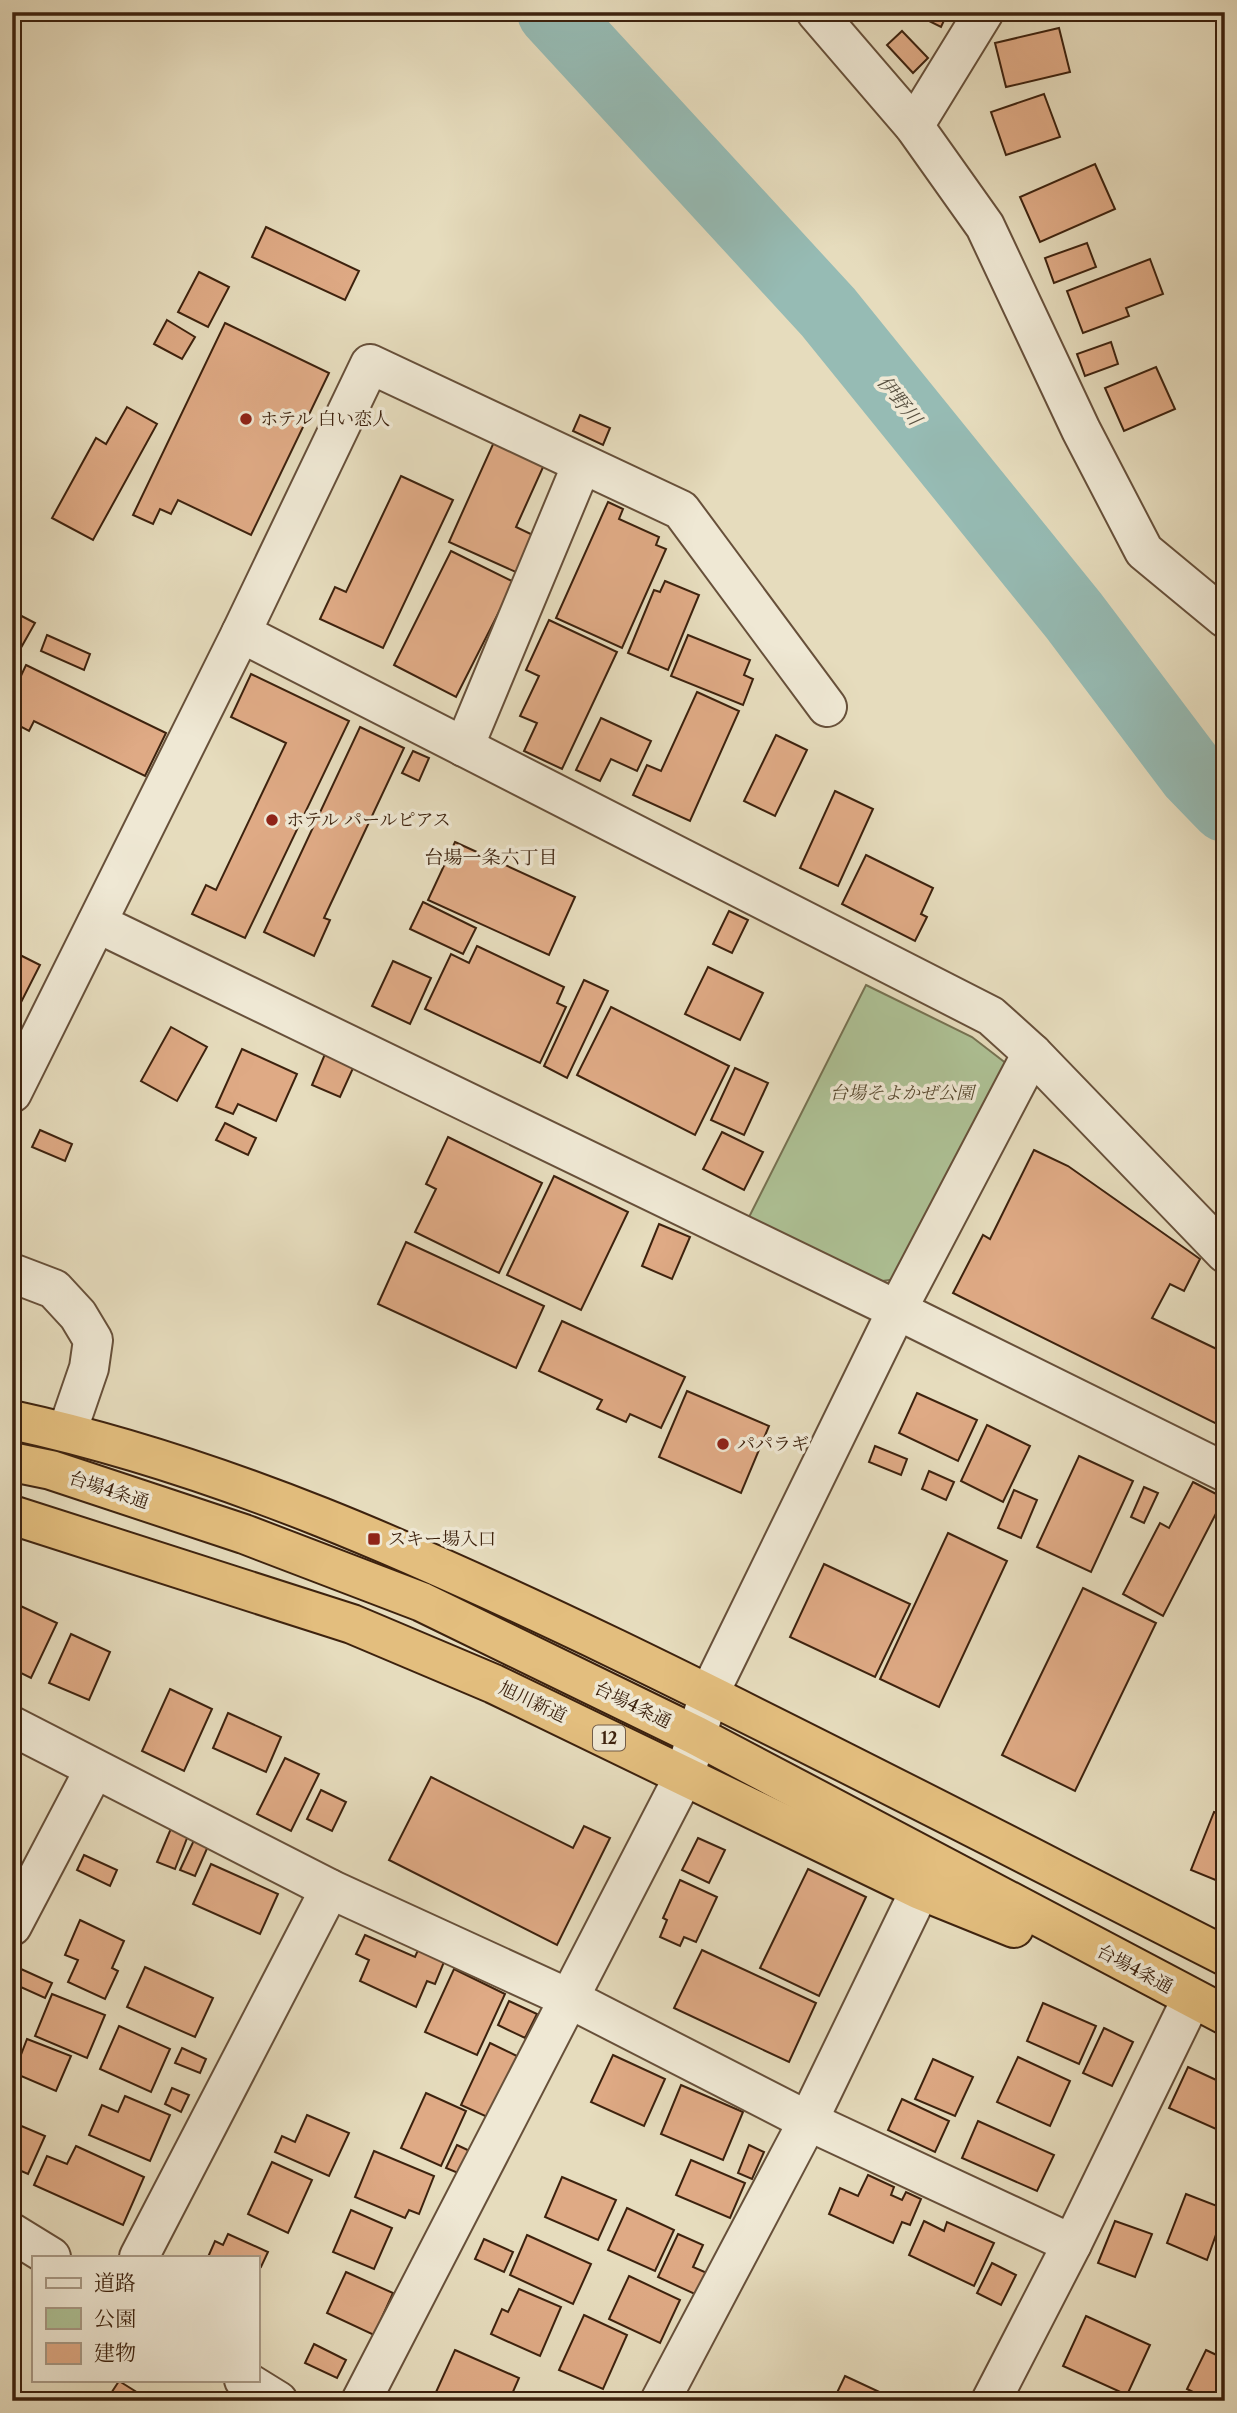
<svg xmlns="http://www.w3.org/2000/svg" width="1237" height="2413" font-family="'Libre Caslon Text','Noto Serif JP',serif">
	<rect width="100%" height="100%" fill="#e6dcbd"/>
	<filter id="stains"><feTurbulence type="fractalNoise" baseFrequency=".00286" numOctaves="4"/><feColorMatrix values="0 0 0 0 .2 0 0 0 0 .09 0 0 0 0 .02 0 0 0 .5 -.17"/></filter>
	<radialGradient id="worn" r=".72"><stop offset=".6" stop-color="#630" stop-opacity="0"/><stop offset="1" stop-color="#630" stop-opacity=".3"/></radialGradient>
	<polygon fill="#aec296" stroke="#767252" stroke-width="2" points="866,985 972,1037 1007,1064 897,1279 875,1282 748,1219"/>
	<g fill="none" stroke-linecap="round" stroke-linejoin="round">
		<polyline stroke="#96bbb4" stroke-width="70" points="552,12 828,312 1074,616 1193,774 1225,807"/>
	</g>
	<g fill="#dfaa85" stroke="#3d220e" stroke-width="2">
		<polygon points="911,12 948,12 941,27"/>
		<polygon points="1059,28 1070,72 1006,87 995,43"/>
		<polygon points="902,31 928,58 913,73 887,45"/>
		<polygon points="1044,94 1060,137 1006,155 991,112"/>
		<polygon points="1095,164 1115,209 1040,242 1020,197"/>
		<polygon points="266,227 359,271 345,300 252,257"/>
		<polygon points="1087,243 1096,267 1054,283 1045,258"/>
		<polygon points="1150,259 1163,294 1126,308 1129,316 1083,333 1067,291"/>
		<polygon points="199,272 229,287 208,327 178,312"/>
		<polygon points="167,320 195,337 182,359 154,344"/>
		<polygon points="225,323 329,373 251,535 178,500 171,514 160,509 153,524 133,515"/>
		<polygon points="1111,342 1118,364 1085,376 1077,354"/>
		<polygon points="1156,367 1175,409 1124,431 1105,388"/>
		<polygon points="127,407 157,424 93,540 52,518 96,438 106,444"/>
		<polygon points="580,415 610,428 603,445 573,431"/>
		<polygon points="494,442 544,465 516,527 535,536 518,573 449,542"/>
		<polygon points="401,476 453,500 383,648 320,619 335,587 346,592"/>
		<polygon points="608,502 623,509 619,519 659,537 656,545 666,549 622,648 556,618"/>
		<polygon points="451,551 514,582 456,697 394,665"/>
		<polygon points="665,581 699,595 668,670 628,653 654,590 660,592"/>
		<polygon points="12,611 35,623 18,653 12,649"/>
		<polygon points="549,620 617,652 562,769 524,751 537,723 520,716 539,676 526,670"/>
		<polygon points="47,635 90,654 84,670 41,651"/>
		<polygon points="688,635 750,660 744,675 753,679 743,705 671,676"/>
		<polygon points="26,665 166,733 145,776 34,721 29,731 12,722 12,695"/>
		<polygon points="251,674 349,721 245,938 192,914 206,885 216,890 286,743 231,717"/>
		<polygon points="697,692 739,711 690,821 633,795 647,765 661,771"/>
		<polygon points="601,718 651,741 637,771 611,759 600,781 576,770"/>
		<polygon points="360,727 404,748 324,918 330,920 314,956 264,932"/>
		<polygon points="776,735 807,750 775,816 744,801"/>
		<polygon points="413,751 429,758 419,781 402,773"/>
		<polygon points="835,791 873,809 838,886 800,868"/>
		<polygon points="455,842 575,897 549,955 428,900"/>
		<polygon points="866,855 933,888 921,914 927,917 915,941 842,904"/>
		<polygon points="423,902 476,928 463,954 410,929"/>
		<polygon points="729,911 748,920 732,953 713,944"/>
		<polygon points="477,946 564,987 557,1003 566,1007 540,1063 425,1009 451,954 469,963"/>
		<polygon points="20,955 40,965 12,1020 12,972"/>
		<polygon points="393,961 431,978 410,1024 372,1006"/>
		<polygon points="708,967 763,993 740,1040 685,1014"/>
		<polygon points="584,980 608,991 567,1078 544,1066"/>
		<polygon points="611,1007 729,1066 695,1135 577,1075"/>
		<polygon points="171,1027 207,1047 177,1101 141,1081"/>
		<polygon points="242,1049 297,1074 276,1121 238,1104 233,1114 216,1107"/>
		<polygon points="325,1054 354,1066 340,1097 312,1085"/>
		<polygon points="735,1068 768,1083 744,1135 711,1120"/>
		<polygon points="225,1123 256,1138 248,1155 216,1140"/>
		<polygon points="40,1130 72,1144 65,1161 32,1147"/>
		<polygon points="722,1132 763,1152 744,1190 703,1169"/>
		<polygon points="448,1137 542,1183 499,1273 415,1232 436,1189 426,1184"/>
		<polygon points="1034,1150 1068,1166 1200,1259 1184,1291 1170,1284 1152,1318 1225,1353 1225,1428 953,1293 983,1235 990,1239"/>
		<polygon points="554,1176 628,1212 581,1310 507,1275"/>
		<polygon points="659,1224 690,1237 672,1279 642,1266"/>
		<polygon points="406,1242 544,1306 516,1368 378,1304"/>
		<polygon points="562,1321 685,1377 661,1428 630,1414 626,1422 597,1409 602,1400 539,1371"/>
		<polygon points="687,1391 769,1426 741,1493 659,1457"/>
		<polygon points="917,1393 977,1420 958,1461 899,1433"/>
		<polygon points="987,1425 1030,1446 1003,1502 961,1481"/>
		<polygon points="875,1446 907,1459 901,1475 869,1462"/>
		<polygon points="1079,1456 1133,1481 1091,1572 1037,1547"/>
		<polygon points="929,1471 954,1482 946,1500 922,1489"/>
		<polygon points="1193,1482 1224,1498 1163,1616 1123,1594 1160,1523 1169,1528"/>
		<polygon points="1144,1487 1158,1493 1144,1523 1131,1517"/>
		<polygon points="1014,1490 1037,1500 1021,1538 998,1528"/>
		<polygon points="948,1533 1007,1561 939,1707 880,1679"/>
		<polygon points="824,1564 910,1604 875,1677 790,1637"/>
		<polygon points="1083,1588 1156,1623 1075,1791 1002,1755"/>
		<polygon points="12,1602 57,1623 31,1678 15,1670 12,1675"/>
		<polygon points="71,1634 110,1652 89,1700 49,1683"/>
		<polygon points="170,1689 212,1709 184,1771 142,1751"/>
		<polygon points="228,1713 281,1737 266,1772 213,1748"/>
		<polygon points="285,1758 319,1774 291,1831 257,1814"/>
		<polygon points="12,1762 20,1766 12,1783"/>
		<polygon points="431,1777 573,1848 584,1826 610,1838 557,1945 389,1860"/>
		<polygon points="321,1790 346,1802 332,1831 307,1819"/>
		<polygon points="1214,1812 1225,1817 1223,1883 1191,1870"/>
		<polygon points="172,1826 189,1833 175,1869 157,1862"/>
		<polygon points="195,1838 209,1844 195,1876 180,1870"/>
		<polygon points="698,1838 725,1850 709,1883 682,1870"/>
		<polygon points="84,1855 117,1870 110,1886 77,1870"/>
		<polygon points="211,1864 278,1894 260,1934 193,1904"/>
		<polygon points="808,1869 866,1897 819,1996 760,1968"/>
		<polygon points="680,1880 717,1897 696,1942 684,1937 680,1946 660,1937 667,1920 663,1918"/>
		<polygon points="80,1920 124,1941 112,1968 118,1971 105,1999 68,1982 78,1960 65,1955"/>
		<polygon points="365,1935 415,1957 418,1950 444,1962 435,1984 427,1981 416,2007 360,1981 369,1960 356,1954"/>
		<polygon points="702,1950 816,2003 789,2062 674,2008"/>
		<polygon points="145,1967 213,1998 195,2037 127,2007"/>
		<polygon points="21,1969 52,1983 45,1998 14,1984"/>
		<polygon points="454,1969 505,1994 477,2055 425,2032"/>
		<polygon points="52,1994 105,2015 87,2058 35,2036"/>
		<polygon points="509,2001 537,2014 525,2038 498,2025"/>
		<polygon points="1043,2003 1096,2026 1079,2064 1027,2041"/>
		<polygon points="119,2026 170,2049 151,2092 100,2069"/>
		<polygon points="1104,2028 1133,2042 1112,2086 1083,2073"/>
		<polygon points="27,2039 71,2056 56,2091 14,2073"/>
		<polygon points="490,2043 523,2059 494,2120 461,2105"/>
		<polygon points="182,2048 206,2059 200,2073 175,2063"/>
		<polygon points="613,2055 665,2079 644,2126 591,2102"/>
		<polygon points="1018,2057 1070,2081 1050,2126 997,2102"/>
		<polygon points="933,2059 973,2077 955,2116 915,2099"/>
		<polygon points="1188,2067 1225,2084 1225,2133 1169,2108"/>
		<polygon points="681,2085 743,2112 723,2160 661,2134"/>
		<polygon points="172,2088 189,2095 181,2112 165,2104"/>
		<polygon points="426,2093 466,2111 441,2166 401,2148"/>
		<polygon points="125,2096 170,2115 150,2161 89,2135 102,2105 118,2112"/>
		<polygon points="902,2099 949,2121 935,2152 888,2130"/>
		<polygon points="307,2115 349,2133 329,2176 275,2152 282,2136 295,2142"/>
		<polygon points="978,2121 1054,2155 1037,2191 962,2158"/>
		<polygon points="12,2122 45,2136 28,2174 12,2167"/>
		<polygon points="457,2145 474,2153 463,2175 446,2168"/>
		<polygon points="749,2145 764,2152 752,2179 738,2173"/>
		<polygon points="76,2146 144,2177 123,2225 34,2185 47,2156 67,2164"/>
		<polygon points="374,2151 434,2176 419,2214 409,2210 405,2218 355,2197"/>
		<polygon points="691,2160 745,2183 730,2218 676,2195"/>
		<polygon points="272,2162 312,2180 288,2233 248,2214"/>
		<polygon points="868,2175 894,2187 891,2195 902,2200 906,2192 921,2199 910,2225 902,2222 893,2243 829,2214 840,2188 858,2196"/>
		<polygon points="562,2177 616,2200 598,2240 545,2217"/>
		<polygon points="1186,2194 1225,2209 1207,2260 1167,2243"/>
		<polygon points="627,2208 674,2230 655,2271 608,2250"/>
		<polygon points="351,2210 392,2228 374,2269 333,2252"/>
		<polygon points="924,2221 944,2231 947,2222 994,2243 974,2286 909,2255"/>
		<polygon points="1115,2221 1152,2234 1135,2277 1098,2263"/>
		<polygon points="228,2234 268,2252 261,2267 257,2265 257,2257 208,2257 215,2241 223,2245"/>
		<polygon points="678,2234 703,2245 693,2267 707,2273 697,2295 658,2277"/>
		<polygon points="527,2235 591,2264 573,2304 510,2275"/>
		<polygon points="484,2239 513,2252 504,2272 475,2259"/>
		<polygon points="992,2263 1016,2275 1001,2305 977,2293"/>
		<polygon points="346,2272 393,2293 374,2335 327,2313"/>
		<polygon points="629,2276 680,2300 660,2343 609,2319"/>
		<polygon points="519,2289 561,2307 540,2356 491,2334 502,2309 508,2312"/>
		<polygon points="584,2315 627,2335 603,2389 559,2370"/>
		<polygon points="1086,2316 1150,2345 1127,2395 1063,2366"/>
		<polygon points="314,2344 346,2360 337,2378 305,2363"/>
		<polygon points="455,2350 519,2378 509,2401 432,2401"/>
		<polygon points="1206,2350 1225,2359 1225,2401 1211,2401 1187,2389"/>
		<polygon points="845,2376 886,2395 884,2401 833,2401"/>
		<polygon points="119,2381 151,2401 106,2401"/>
	</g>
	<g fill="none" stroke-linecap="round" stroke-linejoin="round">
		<g stroke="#67503a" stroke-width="42">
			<g id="minor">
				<polyline points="816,12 914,126 985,226 1081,430 1144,551 1225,618"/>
				<polyline points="914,126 984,12"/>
				<polyline points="241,633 991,1016 1032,1053 1225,1253"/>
				<polyline points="464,747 582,464"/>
				<polyline points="97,923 897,1310 1225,1472"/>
				<polyline points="12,1093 241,633 370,364 681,510 827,707"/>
				<polyline points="12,1273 54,1289 78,1315 93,1340 89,1368 67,1432"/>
				<polyline points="12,1726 330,1889 570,1999 808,2121 1072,2244"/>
				<polyline points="12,1926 94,1770"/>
				<polyline points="12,2233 51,2257"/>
				<polyline points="139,2257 330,1889"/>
				<polyline points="244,2380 278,2401"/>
				<polyline points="361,2401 685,1774 709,1694 897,1310 1032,1053"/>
				<polyline points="660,2401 808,2121 920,1890"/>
				<polyline points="991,2401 1072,2244 1191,2000"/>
			</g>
		</g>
		<g stroke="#3d220e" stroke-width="42">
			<g id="highway">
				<path d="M 12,1420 C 224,1466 422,1556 616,1649 C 821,1748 1022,1853 1225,1956"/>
				<polyline points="12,1462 51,1470 244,1534 422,1602 695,1735 1225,2015"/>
				<polyline points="12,1515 352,1624 494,1684 920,1890 1014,1928"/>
			</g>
		</g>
		<use href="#minor" stroke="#efe8d4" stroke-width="38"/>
		<use href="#highway" stroke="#e3be7e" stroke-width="38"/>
	</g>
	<g fill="#8f2418" stroke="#efe8d4" stroke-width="2.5">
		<circle cx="246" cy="419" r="7"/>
		<circle cx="272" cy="820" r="7"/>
		<circle cx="723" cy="1444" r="7"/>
		<rect x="367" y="1532" width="14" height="14" rx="3.5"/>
	</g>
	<g text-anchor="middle" stroke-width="7" stroke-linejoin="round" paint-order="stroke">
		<rect fill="#efe8d4" stroke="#725d49" stroke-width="2" x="593" y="1725.5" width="32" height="25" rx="5"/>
		<g font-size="16" font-weight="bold" fill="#3d220e">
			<text x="609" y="1744">12</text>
		</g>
		<g font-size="18" fill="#3d220e" stroke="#efe8d4" text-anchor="start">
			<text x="260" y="425">ホテル 白い恋人</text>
			<text x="286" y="826">ホテル パールピアス</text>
			<text x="737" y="1450">パパラギ</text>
			<text x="388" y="1545">スキー場入口</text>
		</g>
		<g font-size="18" font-style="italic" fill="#594a30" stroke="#efe8d4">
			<text x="902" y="1099">台場そよかぜ公園</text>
		</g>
		<g font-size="18" fill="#3d220e" stroke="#efe8d4">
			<text transform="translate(109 1490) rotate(18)" y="6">台場4条通</text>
			<text transform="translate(533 1702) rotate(25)" y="6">旭川新道</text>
			<text transform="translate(633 1705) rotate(26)" y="6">台場4条通</text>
			<text transform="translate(1135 1969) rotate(28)" y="6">台場4条通</text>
		</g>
		<g font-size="19" font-style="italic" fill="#585040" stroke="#efe8d4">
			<text transform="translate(900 400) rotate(51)" y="7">伊野川</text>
		</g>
		<g font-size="19" fill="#3d220e" stroke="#efe8d4">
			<text x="491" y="864">台場一条六丁目</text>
		</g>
	</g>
	<rect width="1237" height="2413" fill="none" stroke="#e6dcbd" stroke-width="42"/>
	<rect x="14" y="14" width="1209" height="2385" fill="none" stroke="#3d220e" stroke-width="3.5"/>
	<rect x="21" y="21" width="1195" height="2371" fill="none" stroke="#3d220e" stroke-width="2"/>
	<rect x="32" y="2256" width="228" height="126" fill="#efe8d4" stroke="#a89985" stroke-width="2"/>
	<rect x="46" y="2278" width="35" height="10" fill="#efe8d4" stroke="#a89985" stroke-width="2"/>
	<text x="94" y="2290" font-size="21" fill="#3d220e">道路</text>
	<rect x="46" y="2308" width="35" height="21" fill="#aec296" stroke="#a89985" stroke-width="2"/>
	<text x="94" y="2326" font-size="21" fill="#3d220e">公園</text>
	<rect x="46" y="2343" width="35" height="21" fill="#dfaa85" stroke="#a89985" stroke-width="2"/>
	<text x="94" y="2360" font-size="21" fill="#3d220e">建物</text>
	<rect width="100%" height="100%" filter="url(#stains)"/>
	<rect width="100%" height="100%" fill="url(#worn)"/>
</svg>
